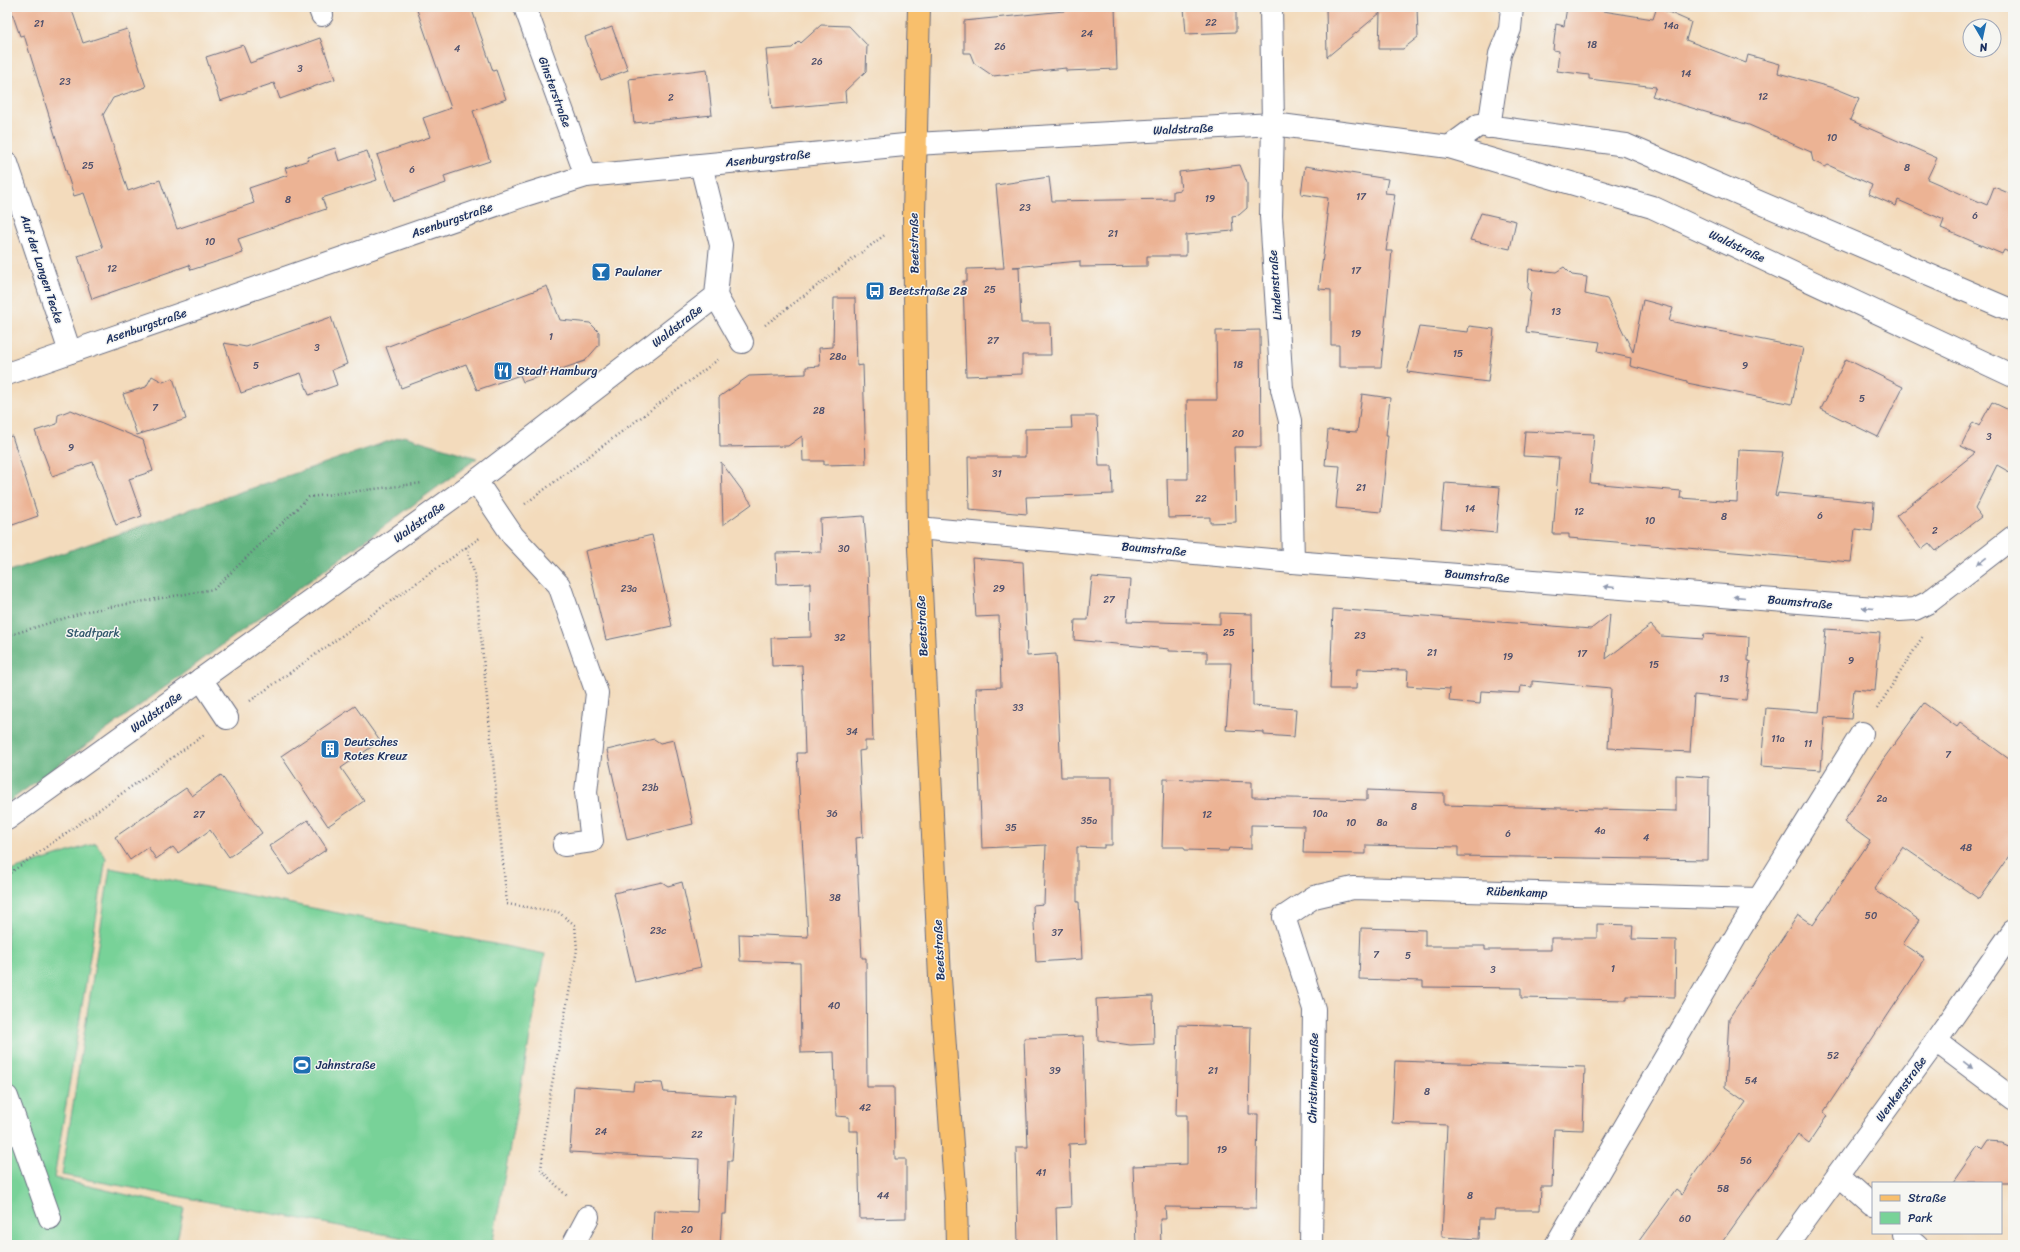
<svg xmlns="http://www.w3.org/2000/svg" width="2020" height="1252" font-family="Sriracha,sans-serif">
	<rect width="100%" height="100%" fill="#f6f6f2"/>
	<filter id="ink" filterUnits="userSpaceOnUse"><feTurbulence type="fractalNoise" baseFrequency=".025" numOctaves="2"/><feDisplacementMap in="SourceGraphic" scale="8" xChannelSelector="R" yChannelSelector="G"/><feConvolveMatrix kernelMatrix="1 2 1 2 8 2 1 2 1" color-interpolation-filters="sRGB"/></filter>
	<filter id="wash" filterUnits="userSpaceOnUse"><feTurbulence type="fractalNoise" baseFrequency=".012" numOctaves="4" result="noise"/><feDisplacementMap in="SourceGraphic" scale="16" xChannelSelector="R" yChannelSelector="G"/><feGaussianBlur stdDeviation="0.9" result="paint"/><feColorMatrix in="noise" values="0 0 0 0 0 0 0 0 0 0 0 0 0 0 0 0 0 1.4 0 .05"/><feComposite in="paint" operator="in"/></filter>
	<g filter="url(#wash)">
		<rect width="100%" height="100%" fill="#f3dbbc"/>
		<g fill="#78d298" stroke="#4a807b">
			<polygon points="96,843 106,858 54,1178 184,1208 176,1245 7,1245 7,872"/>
			<polygon points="110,868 545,954 492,1245 443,1245 62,1175"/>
		</g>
		<polygon fill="#62b480" stroke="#3e726f" points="404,436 477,458 7,803 7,572"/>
		<g id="blocks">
			<g fill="#ecb394">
				<polygon points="10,7 71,7 83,43 127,29 146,87 113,98 103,115 128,191 160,180 177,229 254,203 249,188 288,175 285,168 309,160 308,157 335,148 339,161 367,151 377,180 322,198 326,209 238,239 243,253 191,270 189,265 92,299 78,256 103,248 84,193 74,196 24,35 20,36"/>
				<polygon points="416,7 471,7 493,71 496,70 506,99 473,111 490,161 444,176 446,183 394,201 377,155 430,137 423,118 451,108"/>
				<polygon points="1064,7 1115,7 1117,69 1066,71 1066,68 993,76 974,63 970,53 964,53 964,21 1064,11"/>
				<polygon points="1184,7 1236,7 1236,32 1186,34"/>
				<polygon points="1326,7 1417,7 1418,37 1403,49 1379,49 1380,13 1327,57"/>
				<polygon points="1567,7 1578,7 1653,19 1657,7 1691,22 1686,40 1746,63 1748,55 1780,64 1778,73 1837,89 1859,98 1850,120 1937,158 1927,179 1987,205 1994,187 2013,195 2013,254 2004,250 2002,254 1941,228 1944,220 1898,200 1896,206 1869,194 1872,185 1828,165 1825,167 1813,161 1811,152 1749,125 1652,96 1656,87 1589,79 1589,75 1557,71 1559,51 1553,50 1556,24 1564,26"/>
				<polygon points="821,25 849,26 867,45 866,71 845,91 846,102 772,109 766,50 792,48 799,41 801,43"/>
				<polygon points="612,27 628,70 601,80 585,37"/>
				<polygon points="320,38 335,79 280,99 274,83 220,101 206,57 243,45 250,63"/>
				<polygon points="707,69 712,115 634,123 629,79"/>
				<polygon points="1240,165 1247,183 1247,208 1239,215 1232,216 1233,231 1186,235 1186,256 1147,256 1147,266 1080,267 1080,261 1013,267 1019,267 1021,323 1050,323 1051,355 1022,355 1022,374 966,376 963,281 967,281 967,269 1004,268 996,185 1049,177 1052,201 1173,199 1173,191 1181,190 1179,172"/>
				<polygon points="1305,166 1388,179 1385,193 1395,194 1386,251 1392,251 1381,367 1339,367 1339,345 1331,345 1331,290 1319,289 1328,215 1326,215 1328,198 1301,194"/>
				<polygon points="1481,213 1516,221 1510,249 1470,240"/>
				<polygon points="1564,267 1572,275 1587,277 1585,294 1607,299 1633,352 1643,300 1673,308 1669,321 1803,348 1792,404 1687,383 1687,381 1630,366 1631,358 1598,351 1600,342 1526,332 1531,291 1528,288 1529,269 1556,272"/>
				<polygon points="547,286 560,320 590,323 599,332 599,345 585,361 523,382 520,375 477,390 466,364 401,388 386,347"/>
				<polygon points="834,298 855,298 857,366 863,365 866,464 824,465 824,461 803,461 802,436 788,446 720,447 719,397 749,376 806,374 806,367 820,366 819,348 833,347"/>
				<polygon points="331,317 347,364 332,370 337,385 309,395 301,373 241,393 224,343 246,347"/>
				<polygon points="1469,326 1494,329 1488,382 1407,372 1419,327 1468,332"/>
				<polygon points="1260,330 1261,447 1234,447 1236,522 1210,523 1210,517 1168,518 1167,479 1188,479 1187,400 1217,400 1216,331"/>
				<polygon points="1846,359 1903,387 1878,437 1821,409"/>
				<polygon points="152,376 163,382 173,378 186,419 137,435 123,394 146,387"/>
				<polygon points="1362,394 1390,398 1386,435 1388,435 1381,512 1336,508 1340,466 1325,465 1328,430 1357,432"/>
				<polygon points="1992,402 2013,412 2013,474 1997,465 1975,509 1981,517 1936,551 1929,543 1921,549 1896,516 1975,453 1961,446 1973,422 1979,426"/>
				<polygon points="71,410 143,440 153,471 129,479 142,516 116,525 93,462 52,476 35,431 57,424 58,415"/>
				<polygon points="1071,416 1097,416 1099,466 1112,466 1113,494 1026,497 1027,514 969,509 968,457 1025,457 1025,429 1072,428"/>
				<polygon points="1525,431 1594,434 1590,483 1681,491 1680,498 1737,502 1739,450 1783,452 1775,496 1777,497 1778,493 1874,502 1872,531 1855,529 1851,562 1569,538 1569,534 1553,534 1559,458 1523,456"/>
				<polygon points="12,436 38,516 7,527 7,437"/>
				<polygon points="721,462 752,504 723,525"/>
				<polygon points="1445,483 1500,487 1496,533 1441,528"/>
				<polygon points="864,516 868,567 873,741 865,741 865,750 859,751 863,837 856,838 862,958 866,958 867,1087 894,1087 895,1159 906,1159 906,1218 860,1219 858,1131 849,1131 849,1117 836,1116 834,1052 801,1053 800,963 740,961 739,934 808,937 797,753 805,753 802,665 772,666 771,638 811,637 810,583 777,584 776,553 821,552 820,519"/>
				<polygon points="652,535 672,626 606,640 585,551"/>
				<polygon points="972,558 1023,562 1027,656 1056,654 1061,777 1112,777 1112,845 1104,845 1104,848 1077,847 1077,902 1079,902 1082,959 1036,962 1033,905 1044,904 1046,845 982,848 976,688 1001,687 999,616 976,617"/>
				<polygon points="1092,577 1130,580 1127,621 1220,624 1220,613 1252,614 1253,706 1296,709 1294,737 1264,735 1264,732 1226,730 1231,663 1207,663 1207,652 1169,651 1169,649 1074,640 1075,620 1088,620"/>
				<polygon points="1333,609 1591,629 1610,614 1606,659 1651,625 1661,636 1703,639 1704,634 1749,637 1748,661 1750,661 1746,700 1694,695 1690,752 1608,748 1611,688 1532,681 1532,687 1521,686 1520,693 1481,691 1480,704 1449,701 1450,689 1407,686 1408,670 1357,669 1356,689 1330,689"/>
				<polygon points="1826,629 1880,633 1875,691 1854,689 1851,719 1825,717 1821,770 1761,766 1766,708 1819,712"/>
				<polygon points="1924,703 1957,727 1960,723 2013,762 2013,850 1979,899 1903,847 1874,889 1919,920 1903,944 1925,959 1823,1113 1827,1116 1809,1143 1798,1135 1720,1245 1636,1245 1676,1190 1682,1195 1695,1173 1746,1102 1725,1087 1729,1018 1798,915 1813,925 1870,841 1844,822 1882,761"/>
				<polygon points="355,706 380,741 341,768 364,801 328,826 281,756"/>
				<polygon points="654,739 660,743 674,740 693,824 627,840 607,750"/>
				<polygon points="221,775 262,833 229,857 210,830 178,853 173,847 156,859 148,847 130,860 115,837 186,788 192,796"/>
				<polygon points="1676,775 1709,777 1708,860 1458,856 1458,847 1366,845 1366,854 1303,853 1304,826 1251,825 1251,849 1229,848 1228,851 1185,850 1184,847 1162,847 1164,779 1252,782 1252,797 1367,800 1367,790 1444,793 1444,805 1676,811"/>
				<polygon points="308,820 327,849 289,875 269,846"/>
				<polygon points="662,882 668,886 682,882 701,967 635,982 614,893"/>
				<polygon points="1597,924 1633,925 1632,939 1676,940 1675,997 1627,996 1627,1000 1521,998 1521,988 1423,987 1423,981 1359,979 1361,928 1425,930 1425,946 1485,946 1485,950 1551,950 1551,938 1597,938"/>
				<polygon points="1153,996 1154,1044 1130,1045 1098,1040 1096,999"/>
				<polygon points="1178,1025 1251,1027 1249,1114 1258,1114 1256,1208 1165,1207 1166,1219 1160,1219 1161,1245 1136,1245 1133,1166 1187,1164 1187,1115 1176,1115"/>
				<polygon points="1083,1036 1086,1143 1069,1144 1071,1207 1056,1208 1057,1245 1018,1245 1016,1147 1028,1147 1024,1038"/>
				<polygon points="1395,1061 1585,1067 1583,1130 1554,1129 1552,1187 1541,1187 1540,1210 1495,1210 1494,1219 1480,1219 1479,1239 1442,1237 1447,1125 1392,1123"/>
				<polygon points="634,1082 662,1083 664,1092 736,1096 732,1161 728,1161 726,1214 722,1214 720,1245 652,1245 654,1210 697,1212 699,1159 570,1152 574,1086 633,1090"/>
				<polygon points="1988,1142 2002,1143 2013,1148 2013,1183 1953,1183 1978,1147 1982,1151"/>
			</g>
		</g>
	</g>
	<g filter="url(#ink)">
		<use href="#blocks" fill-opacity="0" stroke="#676b7f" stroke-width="1"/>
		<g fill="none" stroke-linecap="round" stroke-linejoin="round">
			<g stroke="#676b7f" stroke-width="24">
				<g id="minor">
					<polyline points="319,7 322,15"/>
					<polyline points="525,7 586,176"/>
					<polyline points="1271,7 1273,124 1271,216 1282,389 1290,421 1293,562"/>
					<polyline points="1489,127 1500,54 1510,29 1512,7"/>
					<polyline points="1449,147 1479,125 1626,145 2013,311"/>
					<polyline points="7,163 70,352"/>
					<polyline points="716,296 742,342"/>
					<polyline points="7,374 525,195 586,176 915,144 1273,124 1449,147 1652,207 2013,376"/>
					<polyline points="476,481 513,536 559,585 597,693 586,792 592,841 564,845"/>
					<polyline points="918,528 1293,562 1900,610 1915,609 1929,602 2013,537"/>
					<polyline points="201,679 227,718"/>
					<polyline points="7,819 476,481 716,296 721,245 701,165"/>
					<polyline points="1936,1041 2013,1099"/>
					<polyline points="7,1097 50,1218"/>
					<polyline points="1838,1175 1873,1206"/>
					<polyline points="1903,1233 1917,1245"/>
					<polyline points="573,1245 588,1217"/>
					<polyline points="1311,1245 1314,1009 1284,917 1314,897 1353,888 1758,899"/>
					<polyline points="1556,1245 1739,931 1862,733"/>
					<polyline points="1787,1245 1936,1041 2013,931"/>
				</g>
			</g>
			<g stroke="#676b7f" stroke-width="24">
				<polyline id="major" points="919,7 914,214 918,528 940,978 956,1201 957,1245"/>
			</g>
			<g stroke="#676b7f" stroke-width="2.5" stroke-dasharray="1 3" stroke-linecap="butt">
				<polyline points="765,325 886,234"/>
				<polyline points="525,504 719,359"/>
				<polyline points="466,547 475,575 507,904 558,912 575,925 577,950 549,1100 541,1170 568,1197"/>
				<polyline points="7,636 88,611 214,589 309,497 423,483"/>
				<polyline points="250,701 481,537"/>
				<polyline points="1877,709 1923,636"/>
				<polyline points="7,875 204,735"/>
			</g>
			<use href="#minor" stroke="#fff" stroke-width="22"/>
			<use href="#major" stroke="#f8bf6c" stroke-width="22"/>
		</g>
		<defs><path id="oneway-solid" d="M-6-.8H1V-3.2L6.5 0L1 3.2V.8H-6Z"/></defs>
		<g fill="#8d97ae">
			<use href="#oneway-solid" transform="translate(1982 561) rotate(142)"/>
			<use href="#oneway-solid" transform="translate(1609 587) rotate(-175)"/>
			<use href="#oneway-solid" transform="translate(1739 597) rotate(-175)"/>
			<use href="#oneway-solid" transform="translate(1868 608) rotate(-175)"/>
			<use href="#oneway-solid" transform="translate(1968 1065) rotate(37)"/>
		</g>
	</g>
	<defs>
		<g id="bar-square" transform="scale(1)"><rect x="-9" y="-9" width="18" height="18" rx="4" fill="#1f6fb2" stroke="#f6f6f2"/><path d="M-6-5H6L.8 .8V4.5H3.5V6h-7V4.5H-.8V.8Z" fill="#fff"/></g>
		<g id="bus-square" transform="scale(1)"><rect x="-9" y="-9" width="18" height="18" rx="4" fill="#1f6fb2" stroke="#f6f6f2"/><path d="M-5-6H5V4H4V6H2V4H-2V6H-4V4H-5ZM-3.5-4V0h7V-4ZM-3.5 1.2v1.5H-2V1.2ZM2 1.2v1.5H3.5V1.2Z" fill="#fff"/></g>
		<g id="restaurant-square" transform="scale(1)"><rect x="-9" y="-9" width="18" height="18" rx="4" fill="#1f6fb2" stroke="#f6f6f2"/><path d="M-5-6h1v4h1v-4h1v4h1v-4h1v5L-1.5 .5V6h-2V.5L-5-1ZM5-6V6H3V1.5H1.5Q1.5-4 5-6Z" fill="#fff"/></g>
		<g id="building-square" transform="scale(1)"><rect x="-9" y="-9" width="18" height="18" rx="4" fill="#1f6fb2" stroke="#f6f6f2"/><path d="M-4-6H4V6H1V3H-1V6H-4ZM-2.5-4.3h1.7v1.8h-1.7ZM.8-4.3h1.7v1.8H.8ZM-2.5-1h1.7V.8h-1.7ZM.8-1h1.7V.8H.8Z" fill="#fff"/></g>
		<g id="stadium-square" transform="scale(1)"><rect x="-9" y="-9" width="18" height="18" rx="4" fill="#1f6fb2" stroke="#f6f6f2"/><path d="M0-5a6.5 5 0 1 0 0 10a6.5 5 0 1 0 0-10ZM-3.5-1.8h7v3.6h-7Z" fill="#fff"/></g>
	</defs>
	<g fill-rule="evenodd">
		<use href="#bar-square" x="601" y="272"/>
		<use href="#bus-square" x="875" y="291"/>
		<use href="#restaurant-square" x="503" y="371"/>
		<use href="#building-square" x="330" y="749"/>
		<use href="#stadium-square" x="302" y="1065"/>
	</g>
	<g text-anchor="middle" stroke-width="3" stroke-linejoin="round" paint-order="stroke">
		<g font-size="10" fill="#4f506c">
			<text x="1211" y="26">22</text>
			<text x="39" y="27">21</text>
			<text x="1671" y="29">14a</text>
			<text x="1087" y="37">24</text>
			<text x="1592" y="48">18</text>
			<text x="1000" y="50">26</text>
			<text x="457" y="52">4</text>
			<text x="817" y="65">26</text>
			<text x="300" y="72">3</text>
			<text x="1686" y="77">14</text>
			<text x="65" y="85">23</text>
			<text x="1763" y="100">12</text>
			<text x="671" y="101">2</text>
			<text x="1832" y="141">10</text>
			<text x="88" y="169">25</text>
			<text x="1907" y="171">8</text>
			<text x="412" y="173">6</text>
			<text x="1361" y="200">17</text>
			<text x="1210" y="202">19</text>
			<text x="288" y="203">8</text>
			<text x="1025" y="211">23</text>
			<text x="1975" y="219">6</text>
			<text x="1113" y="237">21</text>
			<text x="210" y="245">10</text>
			<text x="112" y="272">12</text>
			<text x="1356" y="274">17</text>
			<text x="990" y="293">25</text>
			<text x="1556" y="315">13</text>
			<text x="1356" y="337">19</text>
			<text x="551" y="340">1</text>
			<text x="993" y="344">27</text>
			<text x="317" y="351">3</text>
			<text x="1458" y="357">15</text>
			<text x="838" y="360">28a</text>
			<text x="1238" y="368">18</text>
			<text x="256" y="369">5</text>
			<text x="1745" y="369">9</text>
			<text x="1862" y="402">5</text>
			<text x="155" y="411">7</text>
			<text x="819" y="414">28</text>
			<text x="1238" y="437">20</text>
			<text x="1989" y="440">3</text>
			<text x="71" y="451">9</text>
			<text x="997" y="477">31</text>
			<text x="1361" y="491">21</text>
			<text x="1201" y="502">22</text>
			<text x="1470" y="512">14</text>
			<text x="1579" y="515">12</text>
			<text x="1820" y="519">6</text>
			<text x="1724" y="520">8</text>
			<text x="1650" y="524">10</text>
			<text x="1935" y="534">2</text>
			<text x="844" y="552">30</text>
			<text x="629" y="592">23a</text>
			<text x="999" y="592">29</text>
			<text x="1109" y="603">27</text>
			<text x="1229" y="636">25</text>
			<text x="1360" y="639">23</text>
			<text x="840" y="641">32</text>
			<text x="1432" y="656">21</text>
			<text x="1582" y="657">17</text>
			<text x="1508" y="660">19</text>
			<text x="1851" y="664">9</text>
			<text x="1654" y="668">15</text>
			<text x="1724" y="682">13</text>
			<text x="1018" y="711">33</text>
			<text x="852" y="735">34</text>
			<text x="1778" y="742">11a</text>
			<text x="1808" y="747">11</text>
			<text x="1948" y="758">7</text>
			<text x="650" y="791">23b</text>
			<text x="1882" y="802">2a</text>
			<text x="1414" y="810">8</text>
			<text x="832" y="817">36</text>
			<text x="1320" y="817">10a</text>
			<text x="199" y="818">27</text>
			<text x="1207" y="818">12</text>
			<text x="1089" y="824">35a</text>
			<text x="1351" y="826">10</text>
			<text x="1382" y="826">8a</text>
			<text x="1011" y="831">35</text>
			<text x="1600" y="834">4a</text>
			<text x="1508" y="837">6</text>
			<text x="1646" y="841">4</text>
			<text x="1966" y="851">48</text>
			<text x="835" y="901">38</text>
			<text x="1871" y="919">50</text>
			<text x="658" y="934">23c</text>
			<text x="1057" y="936">37</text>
			<text x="1376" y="958">7</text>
			<text x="1408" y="959">5</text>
			<text x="1613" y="972">1</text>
			<text x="1493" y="973">3</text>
			<text x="834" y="1009">40</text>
			<text x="1833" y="1059">52</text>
			<text x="1055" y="1074">39</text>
			<text x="1213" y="1074">21</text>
			<text x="1751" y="1084">54</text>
			<text x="1427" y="1095">8</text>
			<text x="865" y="1111">42</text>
			<text x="601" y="1135">24</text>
			<text x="697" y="1138">22</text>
			<text x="1222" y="1153">19</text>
			<text x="1746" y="1164">56</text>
			<text x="1041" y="1176">41</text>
			<text x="1723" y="1192">58</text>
			<text x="883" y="1199">44</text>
			<text x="1470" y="1199">8</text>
			<text x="1685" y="1222">60</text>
			<text x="687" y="1233">20</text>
		</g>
		<g font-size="12" fill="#1b2f5e" stroke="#f6f6f2">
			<text transform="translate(555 92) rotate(70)" y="4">Ginsterstraße</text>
			<text transform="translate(1183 129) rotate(-3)" y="4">Waldstraße</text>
			<text transform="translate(768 158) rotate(-6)" y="4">Asenburgstraße</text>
			<text transform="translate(452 220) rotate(-19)" y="4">Asenburgstraße</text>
			<text transform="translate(914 243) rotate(-91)" y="4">Beetstraße</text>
			<text transform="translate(1737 246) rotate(25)" y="4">Waldstraße</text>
			<text transform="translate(42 269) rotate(72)" y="4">Auf der Langen Tecke</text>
			<text transform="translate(1275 285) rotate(-94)" y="4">Lindenstraße</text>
			<text transform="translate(146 326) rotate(-19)" y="4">Asenburgstraße</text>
			<text transform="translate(677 326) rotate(-38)" y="4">Waldstraße</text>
			<text transform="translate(419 522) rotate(-36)" y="4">Waldstraße</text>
			<text transform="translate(1154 549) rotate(5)" y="4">Baumstraße</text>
			<text transform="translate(1477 576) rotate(5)" y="4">Baumstraße</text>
			<text transform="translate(1800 602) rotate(5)" y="4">Baumstraße</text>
			<text transform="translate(922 626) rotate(-93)" y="4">Beetstraße</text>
			<text transform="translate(156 712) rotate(-36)" y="4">Waldstraße</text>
			<text transform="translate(1517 892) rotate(2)" y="4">Rübenkamp</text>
			<text transform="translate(939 950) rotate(-93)" y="4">Beetstraße</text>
			<text transform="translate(1313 1078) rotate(-89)" y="4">Christinenstraße</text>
			<text transform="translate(1901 1089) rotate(-54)" y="4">Wenkenstraße</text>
		</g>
		<g font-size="12" fill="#1b2f5e" stroke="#f6f6f2" text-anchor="start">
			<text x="615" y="276">Paulaner</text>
			<text x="889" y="295">Beetstraße 28</text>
			<text x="517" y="375">Stadt Hamburg</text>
			<text x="344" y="746">Deutsches<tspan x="344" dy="14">Rotes Kreuz</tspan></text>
			<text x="316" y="1069">Jahnstraße</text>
		</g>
		<g font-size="12" fill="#32586c" stroke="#f6f6f2">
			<text x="93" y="637">Stadtpark</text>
		</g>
	</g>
	<rect width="2020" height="1252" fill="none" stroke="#f6f6f2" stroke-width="24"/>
	<rect x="1872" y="1182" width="130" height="52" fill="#f6f6f2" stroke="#9ea6b7"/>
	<rect x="1880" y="1195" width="20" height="6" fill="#f8bf6c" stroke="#9ea6b7"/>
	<text x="1908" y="1202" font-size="12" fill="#1b2f5e">Straße</text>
	<rect x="1880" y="1212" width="20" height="12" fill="#78d298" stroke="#9ea6b7"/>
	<text x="1908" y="1222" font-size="12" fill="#1b2f5e">Park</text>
	<g transform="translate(1982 38) rotate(171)"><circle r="19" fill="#f6f6f2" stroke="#9ea6b7"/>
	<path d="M0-3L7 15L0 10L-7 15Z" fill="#1f6fb2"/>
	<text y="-6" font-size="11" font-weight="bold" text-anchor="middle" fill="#1b2f5e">N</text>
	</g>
</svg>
